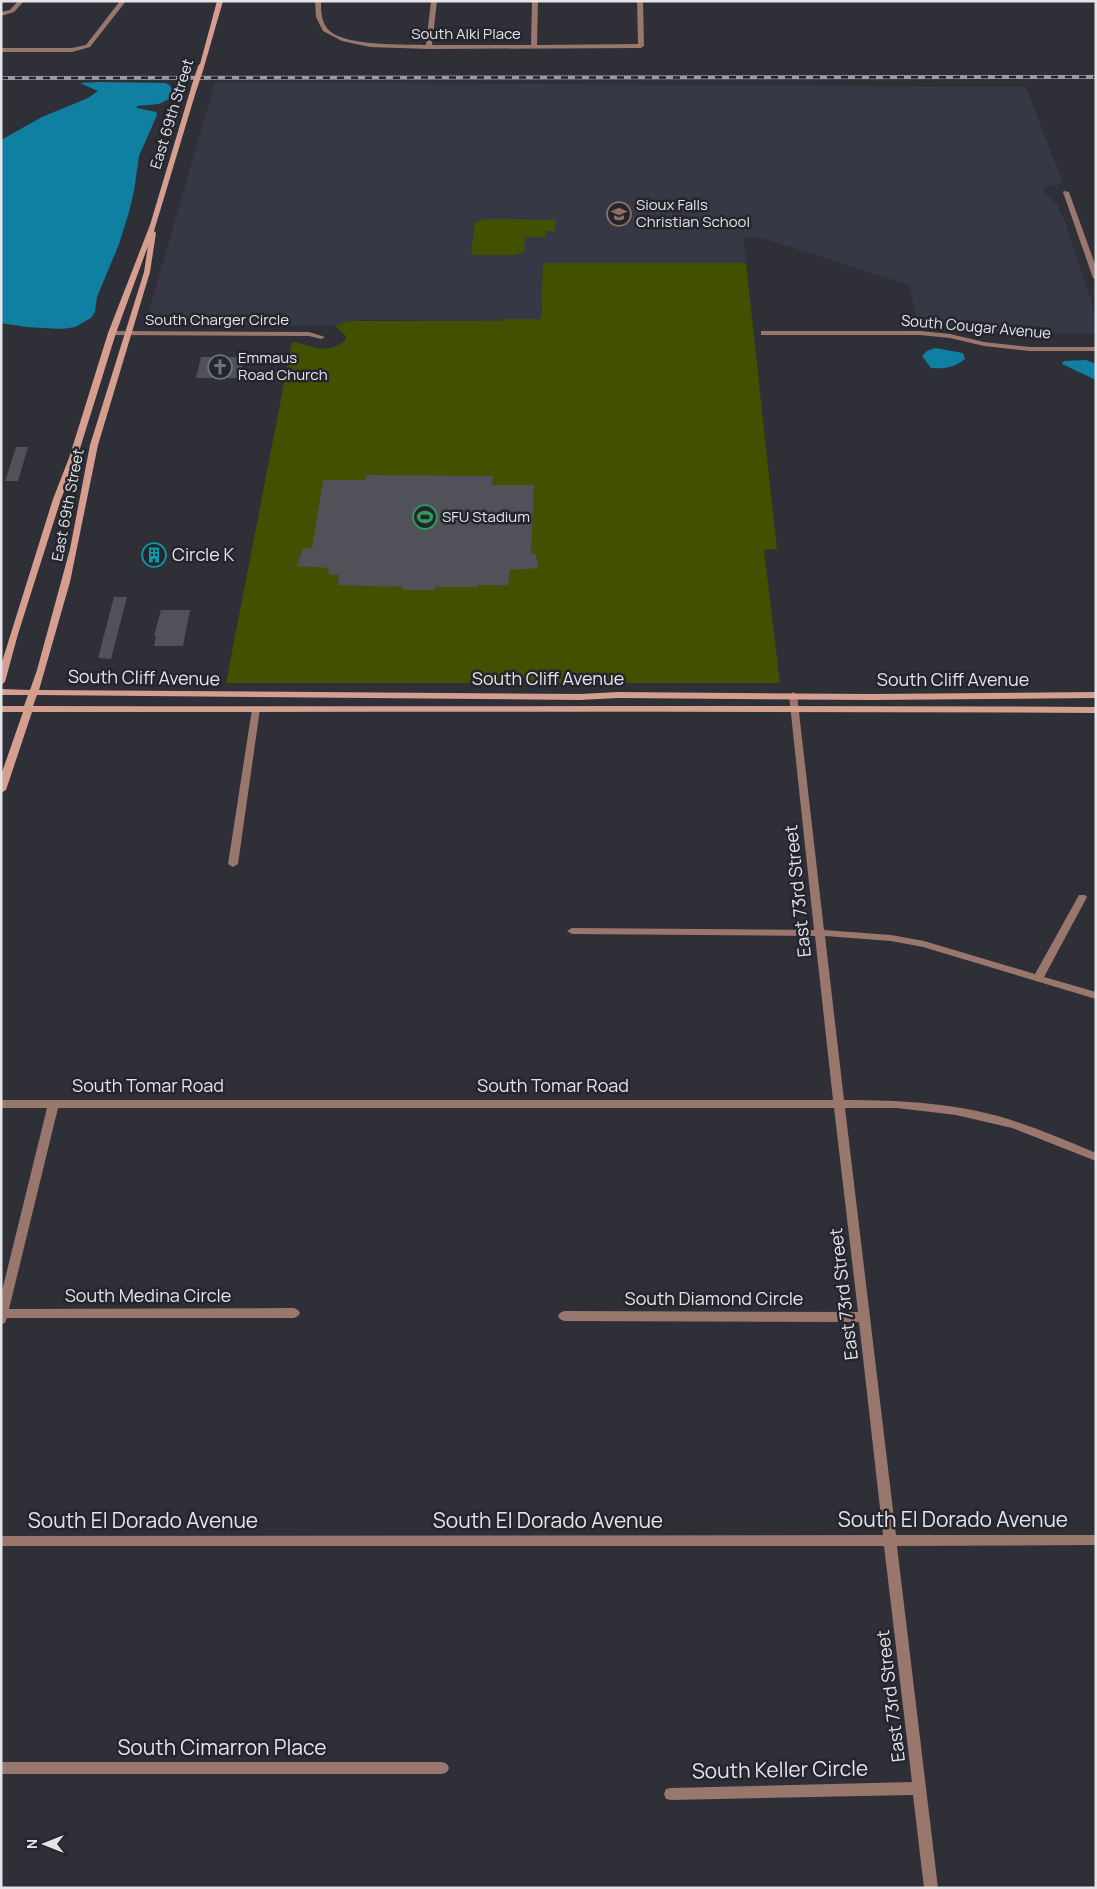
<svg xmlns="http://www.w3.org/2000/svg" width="1097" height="1889" font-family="Manrope,sans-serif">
	<rect width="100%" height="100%" fill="#2e2f37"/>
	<polygon fill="#373845" points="215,82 1026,87 1063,183 1046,186 1043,191 1057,204 1066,225 1096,316 1096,333 962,333 937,328 919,328 909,285 762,238 743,237 746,263 543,263 541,319 502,319 502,321 364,320 349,321 335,326 145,325"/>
	<g fill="#425100">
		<polygon points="484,219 556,220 555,231 546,231 545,237 525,237 524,252 515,255 471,255 475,223"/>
		<path d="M 543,263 L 746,263 L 777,549 L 764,550 L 780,683 L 226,683 L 292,342 C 314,345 322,356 345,341 L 346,336 L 335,326 L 349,321 L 502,321 L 502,319 L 541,319 Z"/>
	</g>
	<g fill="#1080a2">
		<polygon points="99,82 165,83 170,85 172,91 169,99 159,104 137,106 137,108 156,112 157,115 139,156 134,191 129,212 119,244 97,297 95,312 91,318 75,327 62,329 26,327 1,323 1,140 42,117 88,98 98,91 80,83"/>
		<path d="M 935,348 L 963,353 L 965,359 C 953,368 945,369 931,368 L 922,356 L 927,351 Z"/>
		<polygon points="1086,360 1096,364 1096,380 1062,364 1064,361"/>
	</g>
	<g fill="#505159">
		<polygon points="201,357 244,357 240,378 196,378"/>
		<polygon points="16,447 28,447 18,481 5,481"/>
		<polygon points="366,475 493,476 492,485 534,485 531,554 536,554 538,568 510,570 508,585 478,585 478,587 435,587 435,590 403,590 403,587 338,585 339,575 328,574 329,568 297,566 303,548 312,548 323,480 365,480"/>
		<polygon points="114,597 127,597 111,659 98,658"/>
		<polygon points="161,610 190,610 183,646 154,646 156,636 154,636"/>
	</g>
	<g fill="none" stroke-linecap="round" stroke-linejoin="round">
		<g fill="#99776d" fill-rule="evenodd">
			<polygon points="18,1 24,1 14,12 1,16 1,12 10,10"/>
			<polygon points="120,1 126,1 90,47 72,52 1,52 1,48 72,48 86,45"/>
			<path d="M 315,1 L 321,1 C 321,10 321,20 327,28 C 341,47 404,44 426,45 L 431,1 L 437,1 L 432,45 L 531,45 L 532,1 L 538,1 L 537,45 L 638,44 L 637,1 L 643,1 L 644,46 L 641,48 L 429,49 L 370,47 L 342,41 L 323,31 L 316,17 Z"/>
			<polygon points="1064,191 1069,192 1096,267 1096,280 1093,278 1063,192"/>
			<polygon points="109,331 309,332 325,337 321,339 309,336 112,335 109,335"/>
			<polygon points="761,331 920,331 950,334 984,342 1030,347 1096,347 1096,351 1030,351 984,346 950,338 920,335 761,335"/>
			<path d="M 793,692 L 797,695 L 824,930 L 891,935 L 924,941 L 1035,974 L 1079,895 L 1085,895 L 1087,897 L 1044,977 L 1096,992 L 1096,999 L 923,947 L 891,941 L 825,936 L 844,1100 C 902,1100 962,1103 1017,1122 C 1044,1131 1070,1142 1096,1153 L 1096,1161 L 1012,1128 L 956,1115 L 897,1108 L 845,1108 L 896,1535 L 1096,1535 L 1096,1545 L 897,1546 L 938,1888 L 924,1888 L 913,1795 L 671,1800 L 666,1799 L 664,1794 L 666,1789 L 671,1788 L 912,1782 L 884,1546 L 1,1546 L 1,1536 L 883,1535 L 859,1322 L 564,1321 L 560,1319 L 558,1316 L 560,1313 L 564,1311 L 858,1312 L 834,1108 L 58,1108 L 9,1309 L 294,1308 L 298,1310 L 300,1313 L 298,1316 L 294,1318 L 7,1318 L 5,1323 L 1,1324 L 1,1295 L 47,1108 L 1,1108 L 1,1100 L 833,1100 L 815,936 L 572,934 L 567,931 L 572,928 L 814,930 L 789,695 Z"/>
			<polygon points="256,706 260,709 238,864 233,867 228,864 252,709"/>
			<polygon points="1,1762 442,1762 447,1764 449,1768 447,1772 442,1774 1,1774"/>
		</g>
		<g fill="#d59e8e" fill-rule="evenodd">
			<polygon points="217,1 223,1 204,67 199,68"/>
			<path d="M 194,86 L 197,88 L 154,231 L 156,233 L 150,272 L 98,445 L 70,582 L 39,690 L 580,694 L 618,692 L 872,694 L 1096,692 L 1096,698 L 872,700 L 618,698 L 580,700 L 37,695 L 33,706 C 387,707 742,705 1096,707 L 1096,713 C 741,711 386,712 32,712 L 6,790 L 1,793 L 1,775 L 23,712 L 1,712 L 1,706 L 24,706 L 28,695 L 1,695 L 1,689 L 30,690 L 37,670 L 70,549 L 90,445 L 144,272 L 148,246 L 116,333 L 77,458 L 61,499 L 18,634 L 5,682 L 1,685 L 1,665 L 53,499 L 69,458 L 108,333 L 150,225 L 191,88 Z"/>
		</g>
		<g stroke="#9c9ca2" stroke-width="4">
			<polyline id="rail" points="1,78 1096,77"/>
		</g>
		<use href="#rail" stroke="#25262d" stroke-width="2.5" stroke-dasharray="7" stroke-linecap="butt"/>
		<polyline stroke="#d59e8e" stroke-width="6" points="194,88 201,67"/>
	</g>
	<defs>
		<g id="school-ring" transform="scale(1.25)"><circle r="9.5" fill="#25262d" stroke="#8d6e63" stroke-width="1.5"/><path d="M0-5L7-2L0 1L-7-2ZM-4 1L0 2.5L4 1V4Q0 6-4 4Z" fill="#8d6e63"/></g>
		<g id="church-ring" transform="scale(1.25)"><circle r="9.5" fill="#25262d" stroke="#6b7280" stroke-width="1.5"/><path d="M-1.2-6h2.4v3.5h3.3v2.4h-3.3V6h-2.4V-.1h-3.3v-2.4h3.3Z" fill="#6b7280"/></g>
		<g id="stadium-ring" transform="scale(1.25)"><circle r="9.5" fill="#25262d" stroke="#2e9e5b" stroke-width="1.5"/><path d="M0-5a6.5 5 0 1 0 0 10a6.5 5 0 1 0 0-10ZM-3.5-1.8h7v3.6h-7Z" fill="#2e9e5b"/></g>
		<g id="building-ring" transform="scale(1.25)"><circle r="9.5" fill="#25262d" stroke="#0f9aa8" stroke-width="1.5"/><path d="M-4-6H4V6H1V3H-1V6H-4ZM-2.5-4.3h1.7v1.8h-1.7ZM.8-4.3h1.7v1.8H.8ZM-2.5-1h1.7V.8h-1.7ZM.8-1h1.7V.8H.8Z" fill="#0f9aa8"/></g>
	</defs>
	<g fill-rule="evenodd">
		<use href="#school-ring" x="619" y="214"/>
		<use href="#church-ring" x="220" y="367"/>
		<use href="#stadium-ring" x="425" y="517"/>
		<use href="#building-ring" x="154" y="555"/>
	</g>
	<g text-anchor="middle" stroke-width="5" stroke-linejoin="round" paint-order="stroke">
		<g font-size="15" fill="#e4e4e9" stroke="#25262d">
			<text x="466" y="39">South Alki Place</text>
			<text transform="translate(172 114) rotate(-73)" y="5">East 69th Street</text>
			<text x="217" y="325">South Charger Circle</text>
			<text transform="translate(976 327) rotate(5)" y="5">South Cougar Avenue</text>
			<text transform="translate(68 505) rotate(-79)" y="5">East 69th Street</text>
		</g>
		<g font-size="15" fill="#e4e4e9" stroke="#25262d" text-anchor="start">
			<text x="636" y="210">Sioux Falls<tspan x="636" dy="17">Christian School</tspan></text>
			<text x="238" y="363">Emmaus<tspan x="238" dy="17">Road Church</tspan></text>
			<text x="442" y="522">SFU Stadium</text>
		</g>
		<g font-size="18" fill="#e4e4e9" stroke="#25262d" text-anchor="start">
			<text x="172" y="561">Circle K</text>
		</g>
		<g font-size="18" fill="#e4e4e9" stroke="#25262d">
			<text transform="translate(144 678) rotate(1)" y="6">South Cliff Avenue</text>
			<text x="548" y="685">South Cliff Avenue</text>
			<text x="953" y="686">South Cliff Avenue</text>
			<text transform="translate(798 891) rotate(-96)" y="6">East 73rd Street</text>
			<text x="148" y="1092">South Tomar Road</text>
			<text x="553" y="1092">South Tomar Road</text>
			<text transform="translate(844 1294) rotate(-97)" y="6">East 73rd Street</text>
			<text x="148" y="1302">South Medina Circle</text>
			<text x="714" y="1305">South Diamond Circle</text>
			<text transform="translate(891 1696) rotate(-97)" y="6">East 73rd Street</text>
		</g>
		<g font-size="21" fill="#e4e4e9" stroke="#25262d">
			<text x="953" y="1527">South El Dorado Avenue</text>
			<text x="143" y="1528">South El Dorado Avenue</text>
			<text x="548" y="1528">South El Dorado Avenue</text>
			<text x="222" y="1755">South Cimarron Place</text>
			<text transform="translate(780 1770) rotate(-1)" y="7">South Keller Circle</text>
		</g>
	</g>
	<rect width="1097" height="1889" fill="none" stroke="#e4e4e9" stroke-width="5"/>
	<g transform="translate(45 1844) rotate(270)" stroke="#25262d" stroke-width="4" paint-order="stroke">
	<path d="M0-4L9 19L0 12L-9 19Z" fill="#e4e4e9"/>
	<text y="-8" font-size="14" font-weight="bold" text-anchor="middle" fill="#e4e4e9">N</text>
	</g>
</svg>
